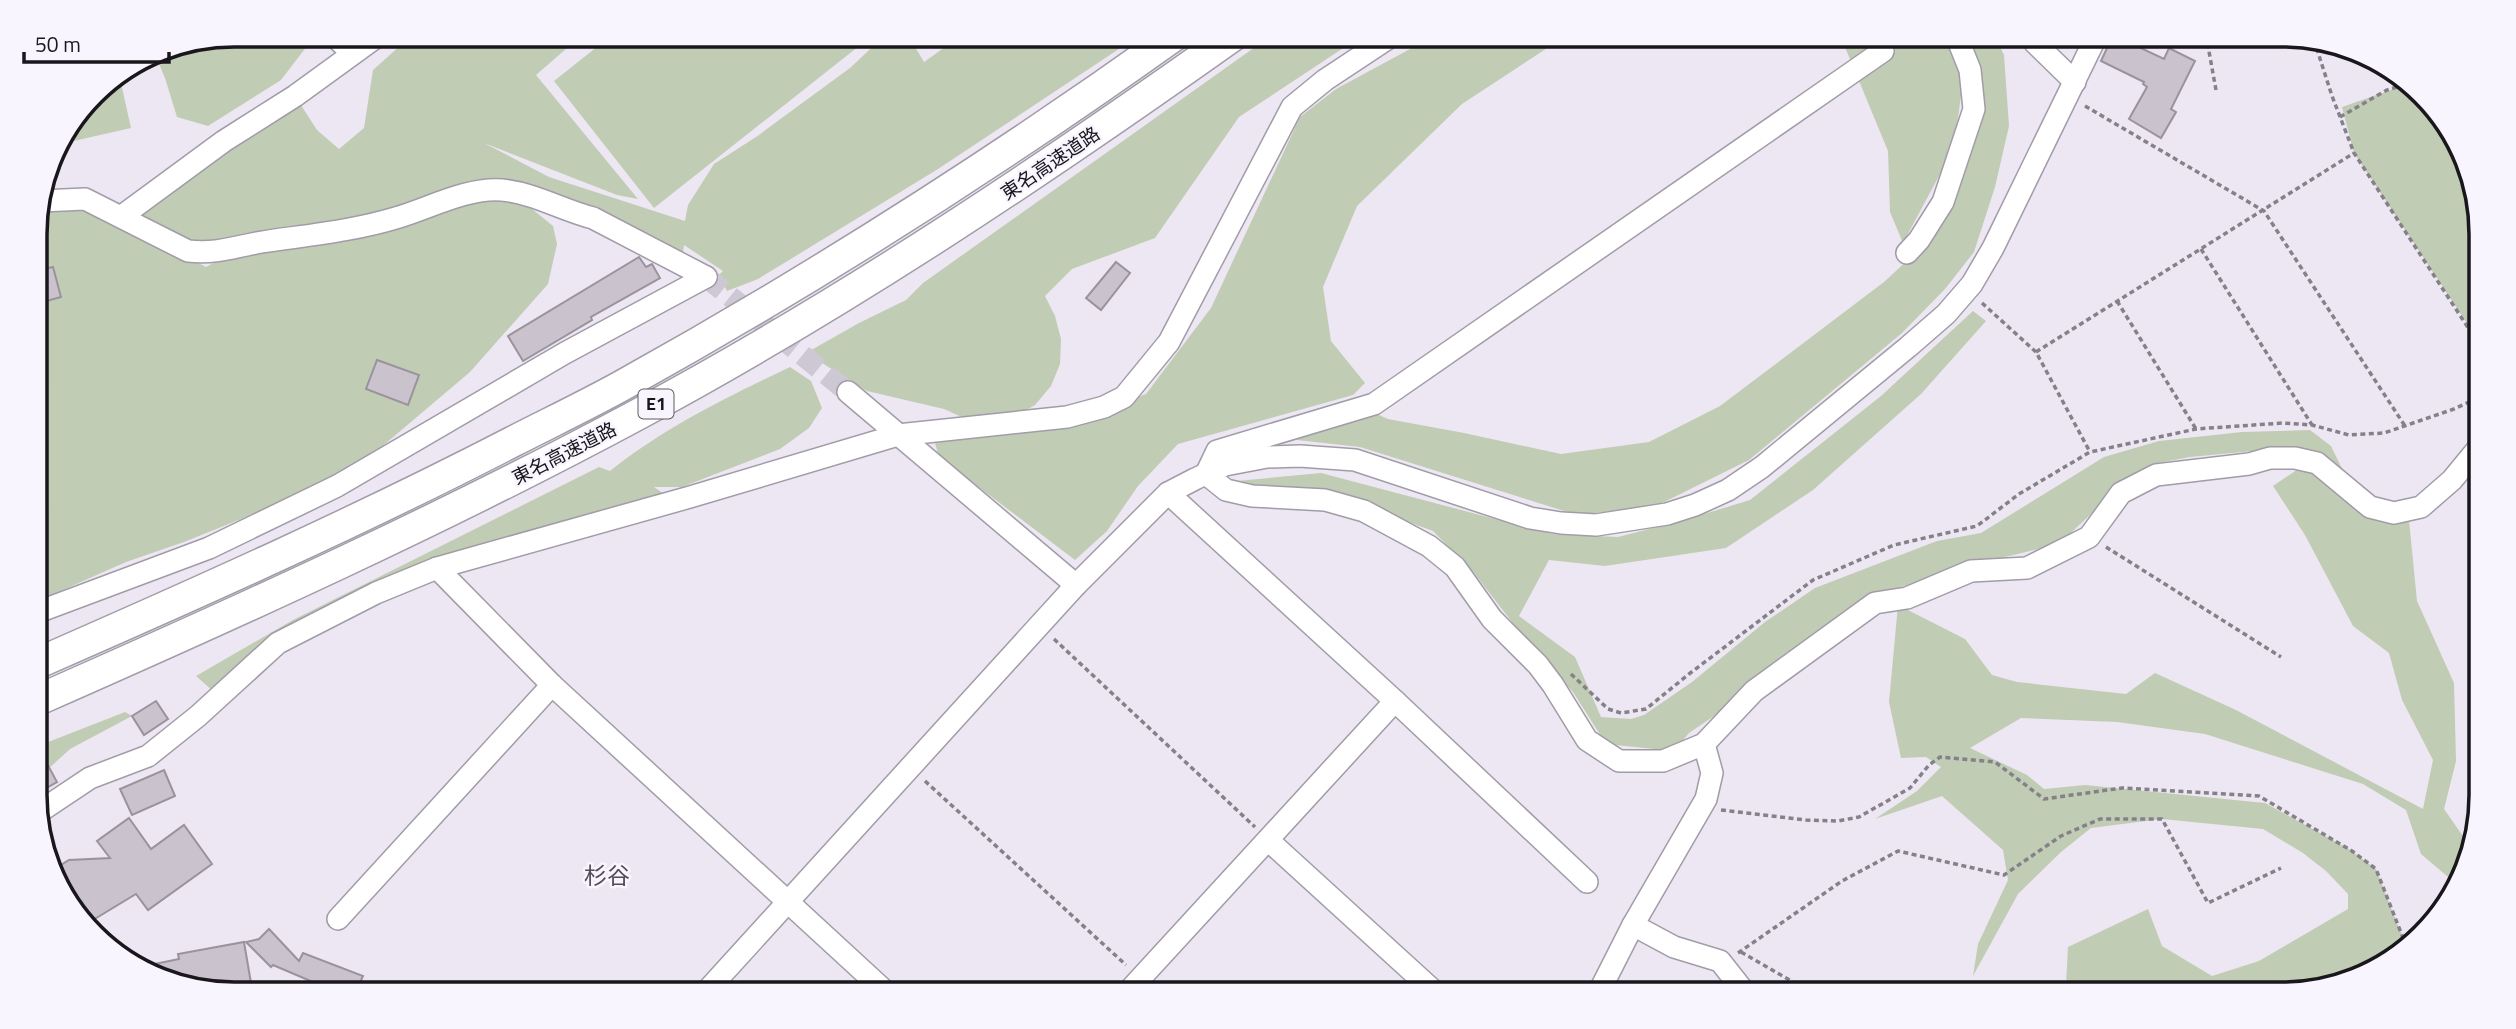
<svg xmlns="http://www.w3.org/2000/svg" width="2516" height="1029" font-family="'Titillium Web','Noto Sans JP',sans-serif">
	<rect width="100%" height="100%" fill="#ede7f3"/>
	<g fill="#c1ccb4">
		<polygon points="234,35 304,35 307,46 281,80 208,126 177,117 165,78 154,52"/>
		<polygon points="412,35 582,35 536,75 638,199 617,195 484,143 549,177 685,221 688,205 714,164 756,137 850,68 885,35 908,35 924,62 962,35 1084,35 1069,46 1089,35 1140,35 938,169 758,279 727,291 719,275 723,271 684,245 682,260 538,204 521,205 532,209 553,226 557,244 548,284 470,372 346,477 184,542 126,562 38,601 35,221 38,211 79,199 206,267 232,253 201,253 122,216 295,96 317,130 339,149 364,128 373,70"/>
		<polygon points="612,35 873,35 654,208 554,81"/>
		<polygon points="1272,35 1363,35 1239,117 1155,238 1072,269 1045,296 1055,316 1061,339 1060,364 1051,386 1035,405 1014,417 966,419 944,409 867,391 806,353 859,323 906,300 923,283"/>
		<polygon points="1436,35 1567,35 1462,104 1357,206 1323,287 1331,341 1365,383 1353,395 1178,444 1138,486 1107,531 1075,560 939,457 935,443 1069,424 1146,394 1211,308 1300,117 1336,89"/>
		<polygon points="1840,35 1951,35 1962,88 1954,148 1903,243 1890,212 1888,151"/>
		<polygon points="1967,35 1994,35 2004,55 2009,126 1995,187 1974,252 1945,289 1902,333 1749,460 1656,506 1577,515 1360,447 1297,440 1297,425 1363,408 1388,419 1464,433 1561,454 1649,442 1720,406 1884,282 1923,246 1954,191 1973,50"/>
		<polygon points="119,74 131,128 56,145 103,85"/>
		<polygon points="2405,85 2432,103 2479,208 2480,343 2354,153 2342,107"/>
		<polygon points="1973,311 1986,321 1921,394 1813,490 1726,548 1605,566 1549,560 1519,616 1575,657 1601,717 1631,719 1644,715 1692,682 1765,622 1815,588 1937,541 1981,533 2104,457 2159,441 2242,432 2310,430 2331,446 2350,485 2274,449 2190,457 2158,463 2124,483 2059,544 1997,559 1869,596 1757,675 1720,712 1689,733 1674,751 1606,744 1573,692 1536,653 1474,573 1433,531 1335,495 1256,487 1237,481 1321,473 1552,534 1618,537 1681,521 1750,500 1881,396"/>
		<path d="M 790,367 L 811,381 L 822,408 L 809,428 L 780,449 L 682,487 L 654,487 L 667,496 L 448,554 L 214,692 L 196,676 L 293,620 L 599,467 L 610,471 C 665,427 727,397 790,367 Z"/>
		<polygon points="2307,463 2367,509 2408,510 2417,601 2454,683 2456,761 2444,809 2472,849 2470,859 2454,882 2421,854 2406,810 2363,784 2205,734 2117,722 2021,718 1970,748 2027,775 2044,789 2085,785 2265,803 2349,849 2376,869 2400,931 2409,944 2403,953 2294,994 2163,994 2146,981 2120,994 2076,994 2066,985 2068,947 2148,909 2162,946 2212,976 2259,961 2348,909 2348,894 2326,871 2303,853 2263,829 2162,819 2091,828 2061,852 2018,894 1973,976 1978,944 2008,880 2003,850 1942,796 1875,819 1917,791 1941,767 1926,757 1901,758 1889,702 1898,605 1965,639 1992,675 2017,682 2126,694 2155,673 2236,710 2423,809 2433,760 2402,700 2389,653 2353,626 2305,535 2273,486"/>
		<polygon points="125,712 132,716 70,749 47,770 39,793 38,746"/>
	</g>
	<g fill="#cac2cc" stroke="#9a929c" stroke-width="2">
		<polygon points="2113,35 2164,59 2169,48 2195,61 2171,109 2176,112 2161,138 2129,119 2147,87 2143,84 2144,82 2101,61"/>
		<polygon points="639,257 646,267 652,264 660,278 591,317 592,320 523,361 508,336"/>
		<polygon points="1116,262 1130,273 1101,310 1086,298"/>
		<polygon points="53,267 61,297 36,304 36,271"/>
		<polygon points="377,360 419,375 408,405 366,389"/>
		<polygon points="156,701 168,719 144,735 132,716"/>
		<polygon points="38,747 57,782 39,792 38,777"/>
		<polygon points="164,770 175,796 132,815 120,789"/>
		<polygon points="129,818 151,849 184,825 212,864 148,910 136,894 93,920 79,900 73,904 56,868 69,860 110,858 97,841"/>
		<polygon points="269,929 299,961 303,953 363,976 355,994 341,994 273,965 271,967 246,942 259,939"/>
		<polygon points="244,942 251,983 204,989 170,983 145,966 179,959 178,954"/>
	</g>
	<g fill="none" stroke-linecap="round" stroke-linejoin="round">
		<polyline stroke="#cdc8d3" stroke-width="21" stroke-dasharray="21 10" stroke-linecap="butt" points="706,277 848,392"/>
		<g stroke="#a19ca7" stroke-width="24">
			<g id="minor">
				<polyline points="333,35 352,53"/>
				<polyline points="2030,35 2035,43 2075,82"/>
				<polyline points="1883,51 1374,404 1217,451 1206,474 1226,490 1252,496 1325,500 1364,511 1429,546 1455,567 1492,619 1538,665 1553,685 1587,740 1619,761 1663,761 1704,744 1754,691 1875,603 1907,598 1971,571 2027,568 2089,537 2121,493 2156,475 2249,464 2270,458 2295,458 2317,463 2370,507 2394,513 2421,507 2452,480 2480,446"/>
				<path d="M 41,201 L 85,199 L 188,251 C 218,254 233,247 262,242 C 308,235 354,231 399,217 C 429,208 469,187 502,190 C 534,193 562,210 593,218 L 706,277"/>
				<polyline points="122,216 224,141 295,96 379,35"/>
				<polyline points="1907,253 1919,240 1943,202 1974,109 1970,70 1956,35"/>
				<polyline points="848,392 1076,585"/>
				<polyline points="1168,493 1395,701 1587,882"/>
				<polyline points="437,568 552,685 888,994"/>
				<polyline points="38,612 209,548 337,486 565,353 706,277"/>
				<polyline points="39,812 90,778 148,756 198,716 278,643 376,593 437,568 690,497 898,435 1067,417 1104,407 1124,397 1169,342 1292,107 1325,80 1393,35"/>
				<polyline points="1268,840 1437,994"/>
				<polyline points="338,919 552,685"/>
				<polyline points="1633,925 1674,947 1720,961 1746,994"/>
				<polyline points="704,994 1076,585 1168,493 1195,479 1225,465 1267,457 1300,456 1355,460 1530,518 1561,523 1596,525 1667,514 1695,505 1728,490 1762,467 1908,347 1946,314 1972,284 1993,248 2097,35"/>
				<polyline points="1126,994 1395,701"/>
				<polyline points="1598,994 1633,925 1706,799 1712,773 1704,744"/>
			</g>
		</g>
		<g stroke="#a19ca7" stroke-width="33">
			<g id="highway">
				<path d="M 38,663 C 198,593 357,522 512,442 C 549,423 587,405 623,385 C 814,279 997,162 1175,35"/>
				<path d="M 38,700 C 240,611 441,520 635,416 C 844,304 1041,172 1234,35"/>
			</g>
		</g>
		<g stroke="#858189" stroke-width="3.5" stroke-dasharray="5 3.5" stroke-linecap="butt">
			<polyline points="2206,35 2216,90"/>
			<polyline points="2314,40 2332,96 2354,153 2480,346"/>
			<polyline points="2085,106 2264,211 2405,426"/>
			<polyline points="2340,117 2387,90 2404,85"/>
			<polyline points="2201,249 2312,425"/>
			<polyline points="2117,301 2196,429"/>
			<polyline points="1982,303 2036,352 2090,452"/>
			<polyline points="2036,352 2354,153"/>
			<polyline points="2106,547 2281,657"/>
			<polyline points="1054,639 1255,827"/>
			<polyline points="1571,674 1608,709 1621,713 1646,709 1689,674 1813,580 1894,545 1977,526 2019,494 2090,452 2196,429 2283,423 2312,425 2349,435 2384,433 2454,409 2480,397"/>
			<polyline points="925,781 1126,965"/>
			<polyline points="1721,810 1806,820 1838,821 1859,817 1910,788 1929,765 1940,757 1995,762 2044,799 2122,788 2259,796 2352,851 2376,869 2407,948"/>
			<polyline points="1741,952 1814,994"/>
			<polyline points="1738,953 1842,881 1898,851 2004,875 2061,836 2100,819 2162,819 2208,903 2281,868"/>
			<polyline points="1899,994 1903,985 1923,994"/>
		</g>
		<use href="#minor" stroke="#fff" stroke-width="21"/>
		<use href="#highway" stroke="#fff" stroke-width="30"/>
	</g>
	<g text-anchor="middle" stroke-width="5" stroke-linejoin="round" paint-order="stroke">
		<rect fill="#f9f5ff" stroke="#5c5a5f" stroke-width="2" x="638.5" y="389.5" width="35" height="29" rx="5"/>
		<g font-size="18" font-weight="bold" fill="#19171b">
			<text x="656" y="410">E1</text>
		</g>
		<g font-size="19" fill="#19171b" stroke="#f9f5ff">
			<text transform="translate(1050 163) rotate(-34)" y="7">東名高速道路</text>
			<text transform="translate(564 453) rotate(-27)" y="7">東名高速道路</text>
		</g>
		<g font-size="23" fill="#514c56" stroke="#f9f5ff">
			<text x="607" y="884">杉谷</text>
		</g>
	</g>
	<path d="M0 0H2516V1029H0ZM234 47H2282A187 187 0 0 1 2469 234V795A187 187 0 0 1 2282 982H234A187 187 0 0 1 47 795V234A187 187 0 0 1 234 47Z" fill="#f9f5ff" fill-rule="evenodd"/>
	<path fill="none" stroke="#19171b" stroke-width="3.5" d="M234 47H2282A187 187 0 0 1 2469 234V795A187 187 0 0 1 2282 982H234A187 187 0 0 1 47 795V234A187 187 0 0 1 234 47Z"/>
	<path d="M24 52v10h145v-10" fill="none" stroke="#19171b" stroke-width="3.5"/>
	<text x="35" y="52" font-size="21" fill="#19171b" stroke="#f9f5ff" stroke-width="5" paint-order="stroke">50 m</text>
</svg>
